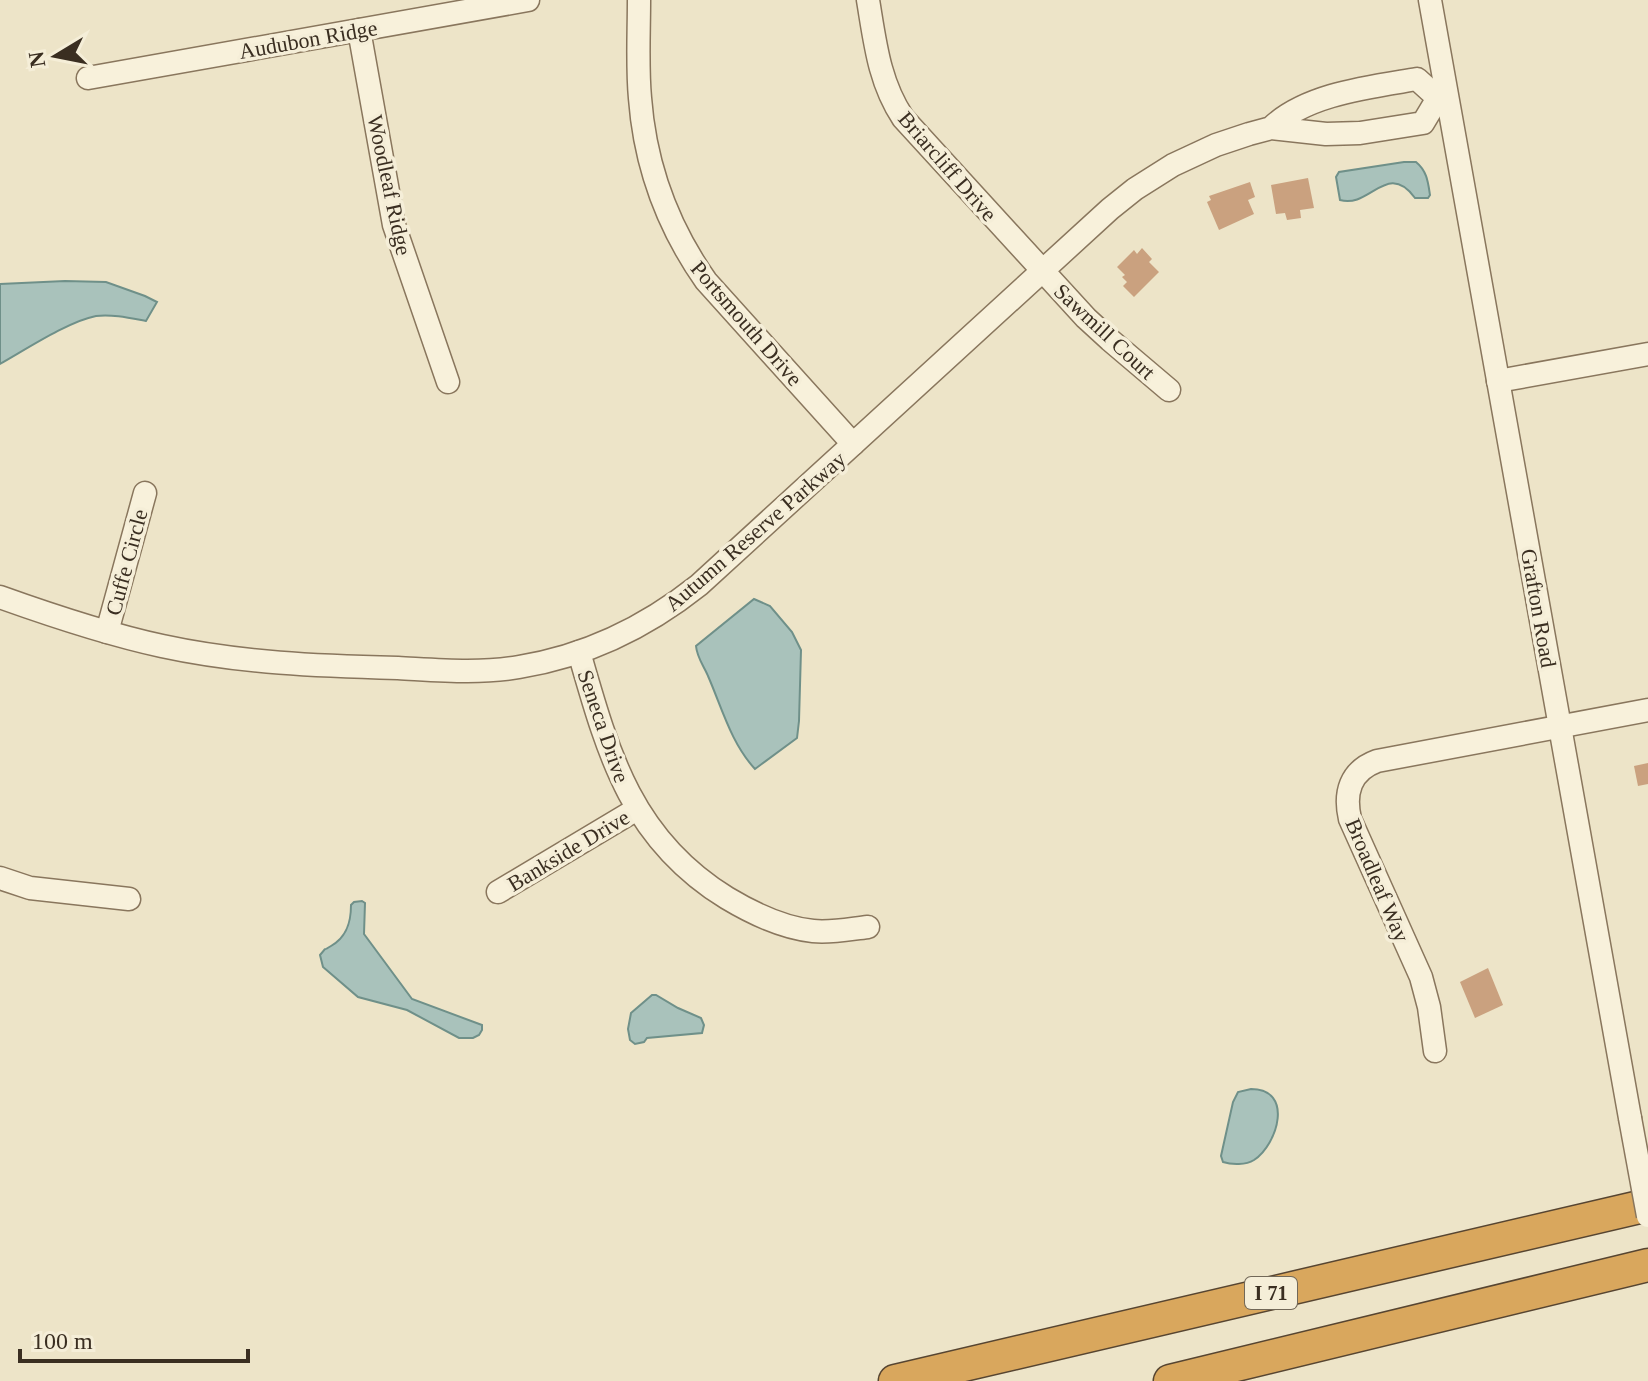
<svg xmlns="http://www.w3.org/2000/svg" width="1648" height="1381" font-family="Georgia,serif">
	<rect width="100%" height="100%" fill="#ede4c8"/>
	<g fill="#a9c2bb" stroke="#6f9089" stroke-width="2">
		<path d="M 1404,162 L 1416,162 C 1427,171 1428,182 1430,195 L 1428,198 L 1415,198 C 1387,160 1370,209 1340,200 L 1336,177 L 1339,172 Z"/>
		<path d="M 65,281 L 106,282 L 145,296 L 157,302 L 146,321 C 130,318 112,314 96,316 C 69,321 25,350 0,364 L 0,284 Z"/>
		<path d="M 754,599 L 770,606 L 792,632 L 801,650 L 799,721 L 797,738 L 755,769 C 731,743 722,708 708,676 C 704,666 697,658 696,646 Z"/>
		<path d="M 362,901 L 365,903 L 364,934 L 412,999 L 482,1025 L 482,1030 L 479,1035 L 473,1038 L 459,1038 L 407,1010 L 358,997 L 323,967 L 320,955 C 329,945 320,953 331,946 C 347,937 351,922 351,905 L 354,902 Z"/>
		<polygon points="652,995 656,995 678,1008 701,1018 704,1025 702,1033 647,1038 644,1042 635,1044 630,1040 628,1029 631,1013"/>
		<path d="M 1251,1089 C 1294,1089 1278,1144 1254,1160 C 1246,1165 1232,1165 1223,1162 L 1221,1156 L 1233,1102 L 1238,1092 Z"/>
	</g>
	<g fill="#caa17f">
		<polygon points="1308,178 1314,208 1300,210 1301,218 1287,220 1285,213 1276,214 1271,185"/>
		<polygon points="1250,182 1255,197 1248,200 1254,214 1219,230 1207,202 1211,200 1209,196"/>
		<polygon points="1142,248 1152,259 1149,262 1159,272 1134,297 1123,286 1127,282 1122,277 1125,275 1117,267 1134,250 1137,254"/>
		<polygon points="1648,763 1648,784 1638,786 1634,766"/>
		<polygon points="1488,968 1503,1005 1475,1018 1460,982"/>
	</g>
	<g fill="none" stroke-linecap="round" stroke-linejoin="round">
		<g stroke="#89765d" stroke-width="25">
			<g id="minor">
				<path d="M 639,0 C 639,33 637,66 640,98 C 645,165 668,227 706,281 L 853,444"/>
				<path d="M 868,0 C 875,42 879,82 903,118 L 1086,318 L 1110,340 L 1169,390"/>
				<polyline points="1430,0 1630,1118"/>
				<polyline points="359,30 394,225 448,382"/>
				<polyline points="88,78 528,0"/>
				<polyline points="1498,381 1648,354"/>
				<path d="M 0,597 C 53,616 107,634 162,646 C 240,663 319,666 398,668 C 437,670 479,674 519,667 C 587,656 645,628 699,585 L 1110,209 L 1135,189 L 1173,165 L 1216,145 L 1249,134 L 1271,128 L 1326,134 L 1360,133 L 1423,123 L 1438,98 L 1417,79 C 1370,87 1306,94 1271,128"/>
				<polyline points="107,632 145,493"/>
				<path d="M 579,652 C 608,753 631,839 727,898 C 752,913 783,928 813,931 C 831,933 850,929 868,927"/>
				<polyline points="0,878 30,888 129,899"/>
				<polyline points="498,892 637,809"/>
				<path d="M 1435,1051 L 1429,1007 L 1421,977 L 1350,819 C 1344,793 1350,771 1377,761 L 1648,710"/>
			</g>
		</g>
		<g stroke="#574531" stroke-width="35">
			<g id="highway">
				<polyline points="895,1381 1648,1205"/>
				<polyline points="1170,1381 1648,1265"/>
			</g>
		</g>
		<use href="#minor" stroke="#f8f1db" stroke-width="22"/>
		<use href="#highway" stroke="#d9a75d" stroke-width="32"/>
		<g stroke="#89765d" stroke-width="25" stroke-linecap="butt">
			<polyline id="minor-bridge" points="1630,1118 1648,1216"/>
		</g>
		<use href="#minor-bridge" stroke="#f8f1db" stroke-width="22"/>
	</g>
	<g text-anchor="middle" stroke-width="7" stroke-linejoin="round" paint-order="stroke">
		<rect fill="#f5eed8" stroke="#726858" stroke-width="2" x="1245" y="1277" width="52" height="32" rx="6"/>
		<g font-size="20" font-weight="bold" fill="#3a2e21">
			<text x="1271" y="1300">I 71</text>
		</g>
		<g font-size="22" fill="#3a2e21" stroke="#f5eed8">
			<text transform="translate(308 39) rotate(-10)" y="8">Audubon Ridge</text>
			<text transform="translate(948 166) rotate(49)" y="8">Briarcliff Drive</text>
			<text transform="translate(390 185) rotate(78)" y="8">Woodleaf Ridge</text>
			<text transform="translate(747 323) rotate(49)" y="8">Portsmouth Drive</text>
			<text transform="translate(1105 331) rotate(43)" y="8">Sawmill Court</text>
			<text transform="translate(755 531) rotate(-41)" y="8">Autumn Reserve Parkway</text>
			<text transform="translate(126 562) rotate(-75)" y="8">Cuffe Circle</text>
			<text transform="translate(1539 608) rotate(80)" y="8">Grafton Road</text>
			<text transform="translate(604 726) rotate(71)" y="8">Seneca Drive</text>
			<text transform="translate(568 850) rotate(-31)" y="8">Bankside Drive</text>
			<text transform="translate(1378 880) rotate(67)" y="8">Broadleaf Way</text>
		</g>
	</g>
	<g transform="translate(56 56) rotate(260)" stroke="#f5eed8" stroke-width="6" paint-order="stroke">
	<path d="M0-6L14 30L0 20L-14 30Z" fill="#3a2e21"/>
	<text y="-12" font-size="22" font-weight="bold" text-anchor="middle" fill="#3a2e21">N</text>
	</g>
	<path d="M20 1349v12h228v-12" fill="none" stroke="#3a2e21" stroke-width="4"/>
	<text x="32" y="1349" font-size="24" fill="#3a2e21" stroke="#f5eed8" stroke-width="6" paint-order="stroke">100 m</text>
</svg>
